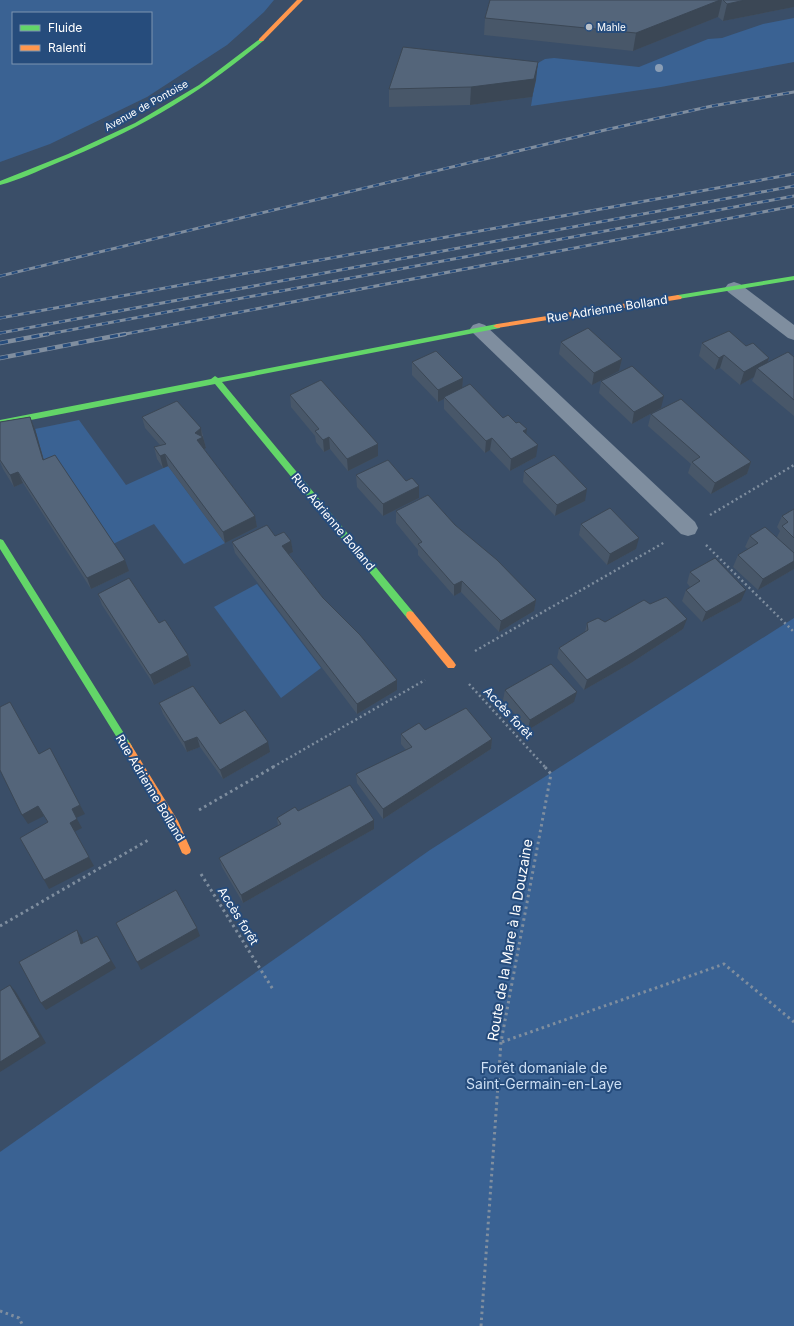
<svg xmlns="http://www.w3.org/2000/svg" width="794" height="1326" font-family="Inter,sans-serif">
	<rect width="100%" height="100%" fill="#3a4e68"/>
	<g fill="#3a6293" fill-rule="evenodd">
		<path d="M 0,0 L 274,0 L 264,12 L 227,45 L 147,97 L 50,144 L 0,162 ZM 13,13 L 151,13 L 151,63 L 13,63 Z"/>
		<polygon points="794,18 794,62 661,87 531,106 538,63 545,59 554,58 639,67 708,39 722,38 763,24"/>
		<polygon points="79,420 126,485 168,466 225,543 184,564 154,524 111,545 47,472 35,429"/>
		<polygon points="257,584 321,668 281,698 214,607"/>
		<polygon points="794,618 794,1326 0,1326 0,1152 430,850"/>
	</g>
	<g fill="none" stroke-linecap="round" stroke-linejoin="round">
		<g stroke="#7f8e9f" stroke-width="2.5" stroke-dasharray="2 3" stroke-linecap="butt">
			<polyline points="710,515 794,465"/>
			<polyline points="706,545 794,632"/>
			<polyline points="475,651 665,542"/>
			<polyline points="469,684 545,767"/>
			<polyline points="273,767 425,680"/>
		</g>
		<g stroke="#7f8e9f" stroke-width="3" stroke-dasharray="2.5 3.5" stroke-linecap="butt">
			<polyline points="199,810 275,766"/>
			<polyline points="201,874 274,991"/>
			<polyline points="0,926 150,839"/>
			<polyline points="502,1042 724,964 794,1022"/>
			<polyline points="0,1311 19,1318 23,1326"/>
			<polyline points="481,1326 501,1042 551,774 544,766"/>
		</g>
		<g fill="#7f8e9f" fill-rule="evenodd">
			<polygon points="734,282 740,284 794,325 794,340 788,338 728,292 725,288 728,284"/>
			<polygon points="479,323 485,325 695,522 698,528 695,534 688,536 681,534 473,333 470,329 473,325"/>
		</g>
		<g fill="#63d668" fill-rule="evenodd">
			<path d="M 261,38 L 264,40 L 263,41 C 199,95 134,132 57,163 C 38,171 19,180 0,185 L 0,181 L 68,154 L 135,123 L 199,85 Z"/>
			<polygon points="794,276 794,280 678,299 674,297 678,295"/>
			<polygon points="497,324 500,324 500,328 222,382 413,612 414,615 413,618 407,618 215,384 0,426 0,420 211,379 215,376 218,378"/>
			<polygon points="0,539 3,540 130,743 132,746 130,749 127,750 124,749 0,549"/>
		</g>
		<g fill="#ff974d" fill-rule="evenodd">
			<polygon points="297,0 303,0 263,41 259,41 259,39"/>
			<polygon points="678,295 682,297 681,299 497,328 493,326 497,324"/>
			<polygon points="410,611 413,612 454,662 456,665 454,668 448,668 407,618 406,615 407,612"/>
			<polygon points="127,742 130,743 178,821 191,850 190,853 186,855 182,853 171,827 124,749 122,746 124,743"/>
		</g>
		<g stroke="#808e9f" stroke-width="3">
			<g id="rail-far1">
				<polyline points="0,276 605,130 712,106 794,92"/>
				<polyline points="0,318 794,174"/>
				<polyline points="0,333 794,186"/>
				<polyline points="43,335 794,196"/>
				<polyline points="120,335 794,206"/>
			</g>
		</g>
		<g stroke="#808e9f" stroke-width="4.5">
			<g id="rail">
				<polyline points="0,343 48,334"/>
				<polyline points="0,358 125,334"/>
			</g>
		</g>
		<use href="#rail-far1" stroke="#264c7c" stroke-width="2" stroke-dasharray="6" stroke-linecap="butt"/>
		<use href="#rail" stroke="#264c7c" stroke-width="3" stroke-dasharray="8" stroke-linecap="butt"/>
	</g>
	<circle fill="#8b9eb5" cx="659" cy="68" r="4"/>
	<g fill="#485769">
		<polygon points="490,0 794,0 794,7 723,21 718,17 633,51 484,35 485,18"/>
		<polygon points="536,80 532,97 470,105 389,107 389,89"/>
		<polygon points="561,342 622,359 619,371 592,385 559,354"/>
		<polygon points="702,343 746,346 769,358 768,362 794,357 794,416 752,381 754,377 740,385 720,368 715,370 699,356"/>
		<polygon points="412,362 463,378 462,388 503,418 526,434 536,457 510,471 490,450 485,453 444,409 444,399 438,402 412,375"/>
		<polygon points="601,381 661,408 632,424 599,393"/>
		<polygon points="290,395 378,444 378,456 348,471 330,449 324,452 316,442 315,436 291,407"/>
		<polygon points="651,414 751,462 747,474 711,494 688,473 691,464 648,426"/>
		<polygon points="30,417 35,429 44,460 129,571 91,589 23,483 14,487 3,469 0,462 0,422"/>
		<polygon points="142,417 201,428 206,448 204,449 255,516 257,527 225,543 168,466 163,468 157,459 154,447 160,445 145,428"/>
		<polygon points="524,471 585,501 555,516 523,482"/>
		<polygon points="356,475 419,498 383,516 357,487"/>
		<polygon points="794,509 794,569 758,590 733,567 738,555 748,549 745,547 750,536 777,537 780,531 777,527 782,516"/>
		<polygon points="396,511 455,525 536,600 534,611 499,632 461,592 454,596 418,555 418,550 396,523"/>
		<polygon points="581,524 636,549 607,565 579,535"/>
		<polygon points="275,536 291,541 293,552 289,554 323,598 397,690 357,714 235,553 232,542"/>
		<polygon points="690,572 741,601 702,622 682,601 686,590 690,587 687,583"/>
		<polygon points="98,594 159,623 188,655 191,666 154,685 102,605"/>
		<polygon points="650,604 683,629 631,663 584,690 557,658 559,648 585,632 587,623 605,622"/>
		<polygon points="505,690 574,702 528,730 503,700"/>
		<polygon points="159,703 220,724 270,752 223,779 200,747 187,752 163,714"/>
		<polygon points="425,730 492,739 491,749 383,819 357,783 356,774 406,750 401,744 401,734"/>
		<polygon points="298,811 374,820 374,829 243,903 222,867 219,858 278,826 277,818"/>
	</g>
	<g fill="#3b4755">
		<polygon points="720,0 722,0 718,17 633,51 636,33"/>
		<polygon points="745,0 794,0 794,7 723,21 727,4"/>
		<polygon points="538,62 536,80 532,97 470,105 471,87"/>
		<polygon points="724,355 720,368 715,370 719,358"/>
		<polygon points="769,358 765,370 757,368 754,377 740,385 744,372"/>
		<polygon points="622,359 619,371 592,385 594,373"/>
		<polygon points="463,378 462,390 444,397 444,399 438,402 438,390"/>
		<polygon points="664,396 661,408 632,424 634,412"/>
		<polygon points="30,417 35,429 47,472 43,460"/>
		<polygon points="201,428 202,437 203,437 206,448 199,452 195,433"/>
		<polygon points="527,429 525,441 523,431"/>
		<polygon points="329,437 330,449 324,452 323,440"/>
		<polygon points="492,438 490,450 485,453 486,441"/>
		<polygon points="378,444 378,456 348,471 347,459"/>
		<polygon points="538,445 536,457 510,471 511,459"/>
		<polygon points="165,454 168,466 163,468 160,456"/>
		<polygon points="751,462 747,474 711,494 715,483"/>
		<polygon points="18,472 23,483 14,487 10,475"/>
		<polygon points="419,486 419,498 383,516 383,504"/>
		<polygon points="587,489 585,501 555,516 557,505"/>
		<polygon points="255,516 257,527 225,543 223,532"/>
		<polygon points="639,538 636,549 607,565 610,554"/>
		<polygon points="291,541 293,552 283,557 282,546"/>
		<polygon points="125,560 129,571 91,589 87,578"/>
		<polygon points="794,561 794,569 758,590 763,579"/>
		<polygon points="462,581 461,592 454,596 454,585"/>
		<polygon points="746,590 741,601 702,622 706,612"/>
		<polygon points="536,600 534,611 499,632 501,621"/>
		<polygon points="687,619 683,629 631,663 584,690 587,680"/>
		<polygon points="188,655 191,666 154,685 150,675"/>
		<polygon points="397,680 397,690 357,714 357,704"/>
		<polygon points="577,692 574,702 528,730 530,720"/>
		<polygon points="197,737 200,747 187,752 184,742"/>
		<polygon points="492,739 491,749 383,819 383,809"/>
		<polygon points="268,742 270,752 223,779 220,770"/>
		<polygon points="80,805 85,814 76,818 72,809"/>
		<polygon points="38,806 44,816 28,824 22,815"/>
		<polygon points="77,819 82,828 74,832 70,823"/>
		<polygon points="374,820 374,829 243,903 241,895"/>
		<polygon points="89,857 94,866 49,889 44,880"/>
		<polygon points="197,928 200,936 141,970 137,962"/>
		<polygon points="77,930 82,938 86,951 81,944"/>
		<polygon points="97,936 116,968 46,1010 41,1003"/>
		<polygon points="10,985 16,992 46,1043 0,1072 0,1062"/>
	</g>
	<g fill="#54657a" stroke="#3b4755">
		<polygon points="490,0 720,0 636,33 485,18"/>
		<polygon points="723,0 745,0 727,4"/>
		<polygon points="403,47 538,62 534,79 471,87 389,89"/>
		<polygon points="588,328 622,359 594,373 561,342"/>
		<polygon points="729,331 746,346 753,343 769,358 744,372 724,355 719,358 702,343"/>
		<polygon points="436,351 463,378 438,390 412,362"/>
		<polygon points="788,352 794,357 794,400 757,368"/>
		<polygon points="632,366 664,396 634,412 601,381"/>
		<polygon points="321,380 378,444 347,459 329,437 323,440 315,431 319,429 290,395"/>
		<polygon points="470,384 503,418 508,415 516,423 519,422 527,429 523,431 538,445 511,459 492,438 486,441 444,397"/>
		<polygon points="681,399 751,462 715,483 692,462 700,457 651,414"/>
		<polygon points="177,401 201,428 195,433 203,437 197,440 255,516 223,532 165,454 160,456 154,447 166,444 142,417"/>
		<polygon points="30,417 43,460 55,455 125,560 87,578 18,472 10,475 0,460 0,422"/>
		<polygon points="554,455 587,489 557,505 524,471"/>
		<polygon points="388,460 406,481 412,478 419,486 383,504 356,475"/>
		<polygon points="428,495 455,525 497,560 536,600 501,621 462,581 454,585 418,544 422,542 396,511"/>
		<polygon points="610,508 639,538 610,554 581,524"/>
		<polygon points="794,509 794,538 782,526 788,522 782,516"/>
		<polygon points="267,525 275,536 284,532 291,541 282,546 323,598 360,635 397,680 357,704 232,542"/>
		<polygon points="765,527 794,553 794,561 763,579 738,555 758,543 750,536"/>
		<polygon points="715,558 746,590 706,612 686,590 700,581 690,572"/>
		<polygon points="129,578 159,623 165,620 188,655 150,675 98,594"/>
		<polygon points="666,597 687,619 634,652 587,680 559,648 588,630 587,623 598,618 605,622 644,600 650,604"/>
		<polygon points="551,664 577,692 530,720 505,690"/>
		<polygon points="193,686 220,724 245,710 268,742 220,770 197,737 184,742 159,703"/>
		<polygon points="10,702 39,754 50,748 80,805 72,809 77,819 70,823 89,857 44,880 20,838 48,822 38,806 22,815 0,770 0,707"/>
		<polygon points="466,708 492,739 383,809 356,774 412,747 401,734 419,723 425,730"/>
		<polygon points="350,785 374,820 241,895 219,858 281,824 277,818 295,807 298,811"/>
		<polygon points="176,890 197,928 137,962 116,923"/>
		<polygon points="77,930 81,944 97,936 111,961 41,1003 19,962"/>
		<polygon points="10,985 40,1037 0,1062 0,991"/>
	</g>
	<circle fill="#bac1ca" stroke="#264c7c" stroke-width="1.5" cx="589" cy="27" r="4"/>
	<g text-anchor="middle" stroke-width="4" stroke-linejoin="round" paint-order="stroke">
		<g font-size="10" fill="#fff" stroke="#264c7c" text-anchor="start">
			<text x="597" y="31">Mahle</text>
		</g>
		<g font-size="10" fill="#fff" stroke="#264c7c">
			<text transform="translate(146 105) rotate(-29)" y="4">Avenue de Pontoise</text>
		</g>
		<g font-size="12" fill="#fff" stroke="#264c7c">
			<text transform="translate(607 309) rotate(-9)" y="4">Rue Adrienne Bolland</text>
			<text transform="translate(333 522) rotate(50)" y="4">Rue Adrienne Bolland</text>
			<text transform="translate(508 713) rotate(47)" y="4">Accès forêt</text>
			<text transform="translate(150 788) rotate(59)" y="4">Rue Adrienne Bolland</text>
			<text transform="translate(238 916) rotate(58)" y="4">Accès forêt</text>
		</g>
		<g font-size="14" fill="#fff" stroke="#264c7c">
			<text transform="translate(510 940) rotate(-80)" y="5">Route de la Mare à la Douzaine</text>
		</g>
		<g font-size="14" fill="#cddff4" stroke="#264c7c">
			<text x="544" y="1073">Forêt domaniale de<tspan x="544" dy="16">Saint-Germain-en-Laye</tspan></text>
		</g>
	</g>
	<rect x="12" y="12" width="140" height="52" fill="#264c7c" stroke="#7d94b0"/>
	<rect x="20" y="25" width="20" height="6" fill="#63d668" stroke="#7d94b0"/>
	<text x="48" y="32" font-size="12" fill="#ffffff">Fluide</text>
	<rect x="20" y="45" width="20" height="6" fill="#ff974d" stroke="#7d94b0"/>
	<text x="48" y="52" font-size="12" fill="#ffffff">Ralenti</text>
</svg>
